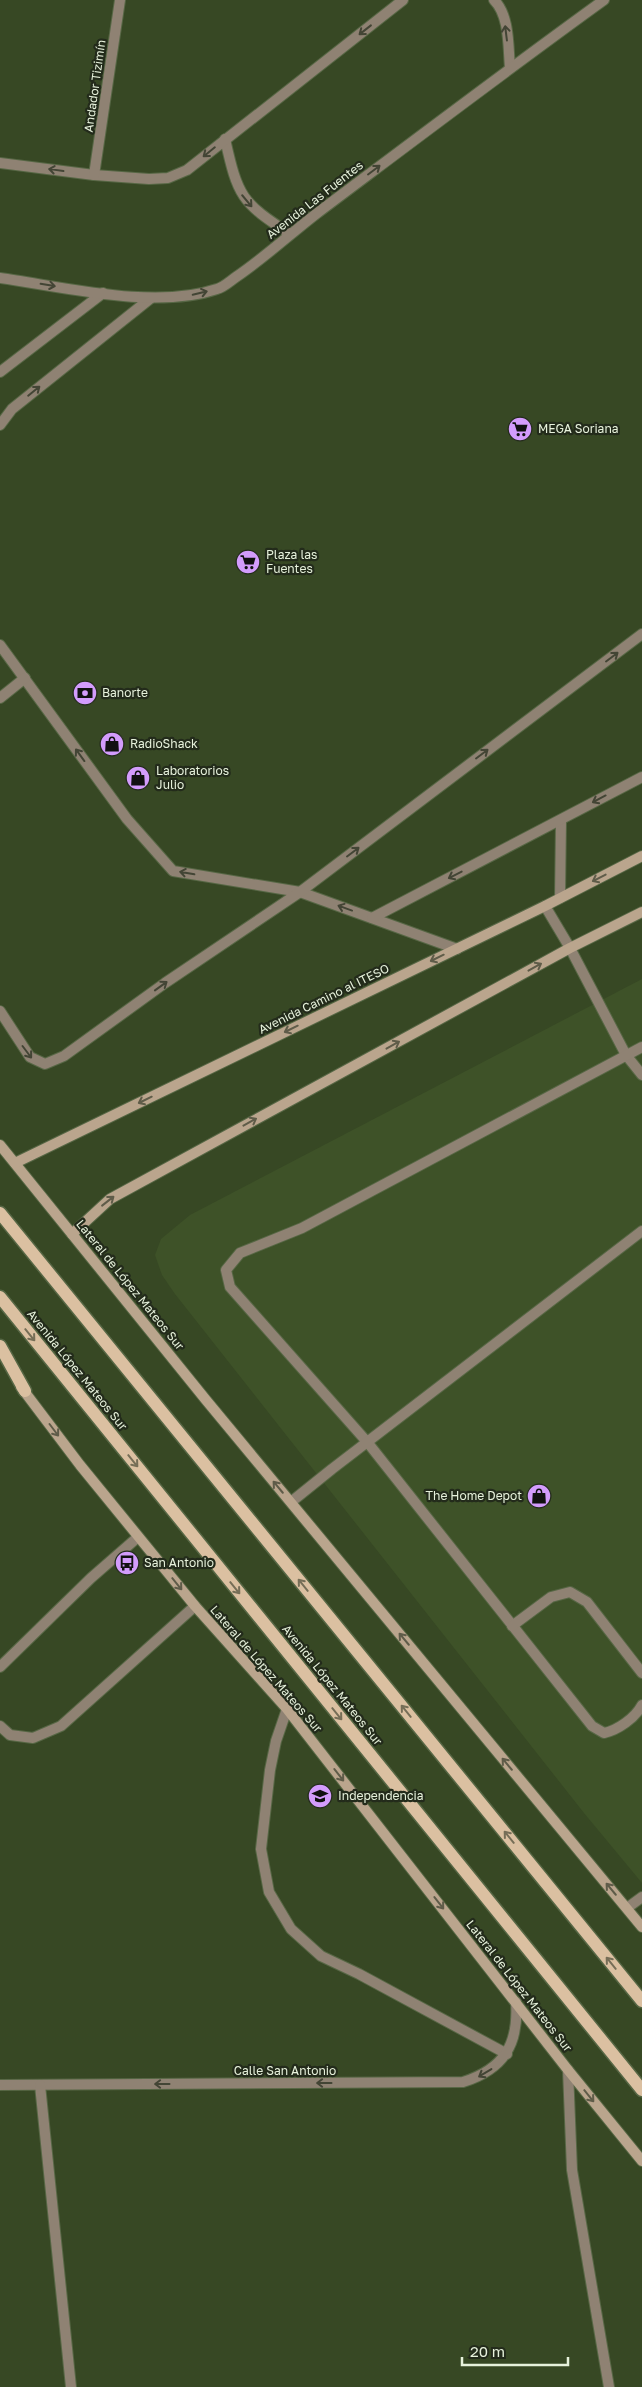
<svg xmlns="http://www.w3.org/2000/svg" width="642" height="2387" font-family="'Golos Text',sans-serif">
	<rect width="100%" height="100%" fill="#374824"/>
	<polygon fill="#3e5228" points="642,979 642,1883 584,1813 175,1294 162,1275 155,1255 161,1239 190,1215"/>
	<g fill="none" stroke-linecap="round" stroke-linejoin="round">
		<g stroke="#576745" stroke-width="12">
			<g id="lane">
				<polyline points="0,372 103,293"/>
				<polyline points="0,425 12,409 151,298"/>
				<polyline points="0,645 127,819 173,871 300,892 457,949"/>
				<polyline points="0,698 25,678"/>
				<polyline points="560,898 561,820"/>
				<polyline points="545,906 570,948 626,1055 642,1075"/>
				<polyline points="372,918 642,777"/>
				<polyline points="0,1011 30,1057 45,1064 64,1056 165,983 300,892 642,634"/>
				<path d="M 642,1047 L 302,1228 L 240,1253 L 226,1270 L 230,1287 L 368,1443 L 592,1726 L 604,1733 C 618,1730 635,1718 642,1705"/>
				<polyline points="291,1502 332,1469 642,1231"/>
				<polyline points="512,1626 551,1597 570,1592 587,1602 642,1673"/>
				<polyline points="0,1667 91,1578 138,1537"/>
				<polyline points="287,1709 276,1741 270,1770 261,1849 269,1892 291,1929 321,1956 359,1974 507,2054"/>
				<polyline points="0,1726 10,1735 33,1738 61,1726 195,1606"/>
				<polyline points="627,1908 642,1897"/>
				<polyline points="568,2070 572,2170 609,2387"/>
			</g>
		</g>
		<g stroke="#576745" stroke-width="12">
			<g id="street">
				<path d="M 494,0 C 510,16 508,47 510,68"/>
				<path d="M 225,139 C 238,197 241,202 290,234"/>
				<polyline points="0,163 94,175 149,179 168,178 187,170 403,0"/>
				<polyline points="94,175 120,0"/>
				<path d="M 0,278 C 64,287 155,310 217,289 C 224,287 230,281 236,277 C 264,258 289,235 316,214 C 412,142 507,70 604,0"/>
				<path d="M 0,2085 L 463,2082 C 504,2069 519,2044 516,2002"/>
				<polyline points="40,2085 71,2387"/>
			</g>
		</g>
		<g stroke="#576745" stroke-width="12">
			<g id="secondary">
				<polyline points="0,1145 206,1400 642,1927"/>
				<polyline points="15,1163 545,906 642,856"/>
				<polyline points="72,1234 110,1199 570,948 642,912"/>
				<polyline points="21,1387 80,1465 195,1606 287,1709 568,2070 642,2161"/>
			</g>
		</g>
		<g stroke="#576745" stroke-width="15">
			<g id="primary">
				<polyline points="0,1213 642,2001"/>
				<polyline points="0,1297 642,2090"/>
				<polyline points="0,1346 25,1391"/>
			</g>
		</g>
		<use href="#lane" stroke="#8f8273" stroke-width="10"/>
		<use href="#street" stroke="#8f8273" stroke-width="10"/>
		<use href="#secondary" stroke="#baa58d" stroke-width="10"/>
		<use href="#primary" stroke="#dbc0a1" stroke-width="12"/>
	</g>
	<defs><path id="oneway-shaft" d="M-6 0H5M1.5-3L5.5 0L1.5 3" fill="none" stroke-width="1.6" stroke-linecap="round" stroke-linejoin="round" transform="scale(1.25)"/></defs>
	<g stroke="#434535">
		<use href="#oneway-shaft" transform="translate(365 30) rotate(142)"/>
		<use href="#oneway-shaft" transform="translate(506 33) rotate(-97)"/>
		<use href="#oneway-shaft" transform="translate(209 152) rotate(141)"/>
		<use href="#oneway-shaft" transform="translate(56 170) rotate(-172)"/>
		<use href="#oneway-shaft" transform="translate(374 170) rotate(-37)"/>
		<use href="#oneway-shaft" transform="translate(247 201) rotate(50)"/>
		<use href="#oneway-shaft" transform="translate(48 285) rotate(9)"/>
		<use href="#oneway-shaft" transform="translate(200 293) rotate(-13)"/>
		<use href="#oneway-shaft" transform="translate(34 391) rotate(-39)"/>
		<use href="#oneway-shaft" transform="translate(612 657) rotate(-37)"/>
		<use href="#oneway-shaft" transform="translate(482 754) rotate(-37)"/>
		<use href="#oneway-shaft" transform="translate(80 755) rotate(-126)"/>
		<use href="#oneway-shaft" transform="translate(599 799) rotate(152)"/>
		<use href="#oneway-shaft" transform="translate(353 852) rotate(-37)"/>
		<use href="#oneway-shaft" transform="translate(187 873) rotate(-170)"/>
		<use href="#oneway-shaft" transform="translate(455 875) rotate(153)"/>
		<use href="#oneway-shaft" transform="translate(345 908) rotate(-160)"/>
		<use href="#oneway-shaft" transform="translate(161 986) rotate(-36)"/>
		<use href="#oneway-shaft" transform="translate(27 1052) rotate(53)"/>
		<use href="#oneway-shaft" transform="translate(485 2073) rotate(149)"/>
		<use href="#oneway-shaft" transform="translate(324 2083) rotate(180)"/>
		<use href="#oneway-shaft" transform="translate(162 2084) rotate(180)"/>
	</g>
	<g stroke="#5f5c49">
		<use href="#oneway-shaft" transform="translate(599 878) rotate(153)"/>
		<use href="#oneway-shaft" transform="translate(437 958) rotate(154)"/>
		<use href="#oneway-shaft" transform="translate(535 967) rotate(-29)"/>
		<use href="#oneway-shaft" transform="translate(291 1029) rotate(154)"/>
		<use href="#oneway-shaft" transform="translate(393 1045) rotate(-29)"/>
		<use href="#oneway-shaft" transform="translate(145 1100) rotate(154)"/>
		<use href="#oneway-shaft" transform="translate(250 1122) rotate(-29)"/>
		<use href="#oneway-shaft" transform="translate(108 1201) rotate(-38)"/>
		<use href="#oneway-shaft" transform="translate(54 1430) rotate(53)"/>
		<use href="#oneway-shaft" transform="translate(278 1487) rotate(-130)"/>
		<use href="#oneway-shaft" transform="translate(177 1584) rotate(51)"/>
		<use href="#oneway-shaft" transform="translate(404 1639) rotate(-130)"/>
		<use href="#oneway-shaft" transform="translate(507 1764) rotate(-130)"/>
		<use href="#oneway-shaft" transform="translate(339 1775) rotate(52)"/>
		<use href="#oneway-shaft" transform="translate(611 1889) rotate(-130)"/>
		<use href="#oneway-shaft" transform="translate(439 1903) rotate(52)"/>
		<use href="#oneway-shaft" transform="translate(589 2096) rotate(51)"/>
	</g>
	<g stroke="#766e57">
		<use href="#oneway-shaft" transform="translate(30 1335) rotate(51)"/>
		<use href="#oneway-shaft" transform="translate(133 1461) rotate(51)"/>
		<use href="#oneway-shaft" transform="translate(303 1585) rotate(-129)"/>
		<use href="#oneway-shaft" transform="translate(235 1588) rotate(51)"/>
		<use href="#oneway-shaft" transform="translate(406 1711) rotate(-129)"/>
		<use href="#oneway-shaft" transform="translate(337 1714) rotate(51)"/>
		<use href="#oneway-shaft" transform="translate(509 1837) rotate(-129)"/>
		<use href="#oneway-shaft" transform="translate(611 1963) rotate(-129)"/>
	</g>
	<defs>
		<g id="supermarket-disc" transform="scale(1.25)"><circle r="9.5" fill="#d39cfc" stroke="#232b1b"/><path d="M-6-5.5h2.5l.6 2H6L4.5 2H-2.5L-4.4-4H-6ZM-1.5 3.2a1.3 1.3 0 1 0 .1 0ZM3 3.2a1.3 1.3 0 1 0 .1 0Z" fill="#111"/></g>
		<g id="bank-disc" transform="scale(1.25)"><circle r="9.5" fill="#d39cfc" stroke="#232b1b"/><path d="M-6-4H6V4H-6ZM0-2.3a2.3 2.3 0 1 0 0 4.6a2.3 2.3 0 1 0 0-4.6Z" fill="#111"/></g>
		<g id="shop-disc" transform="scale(1.25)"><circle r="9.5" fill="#d39cfc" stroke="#232b1b"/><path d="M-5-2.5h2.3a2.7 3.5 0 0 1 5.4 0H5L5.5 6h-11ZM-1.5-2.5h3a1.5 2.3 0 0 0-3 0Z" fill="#111"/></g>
		<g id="bus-disc" transform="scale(1.25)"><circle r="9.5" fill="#d39cfc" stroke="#232b1b"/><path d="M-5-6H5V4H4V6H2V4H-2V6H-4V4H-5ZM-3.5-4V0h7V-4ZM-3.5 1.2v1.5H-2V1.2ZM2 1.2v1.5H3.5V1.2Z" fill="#111"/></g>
		<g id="school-disc" transform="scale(1.25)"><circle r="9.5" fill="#d39cfc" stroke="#232b1b"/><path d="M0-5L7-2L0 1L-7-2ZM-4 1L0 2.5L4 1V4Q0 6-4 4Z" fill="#111"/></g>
	</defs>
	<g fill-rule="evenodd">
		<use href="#supermarket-disc" x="520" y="429"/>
		<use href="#supermarket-disc" x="248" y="562"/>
		<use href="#bank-disc" x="85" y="693"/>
		<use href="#shop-disc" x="112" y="744"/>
		<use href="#shop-disc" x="138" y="778"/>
		<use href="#shop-disc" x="539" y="1496"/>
		<use href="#bus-disc" x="127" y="1563"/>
		<use href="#school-disc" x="320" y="1796"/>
	</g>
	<g text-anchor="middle" stroke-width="4.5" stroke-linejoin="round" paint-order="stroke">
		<g font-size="12" fill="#e7f2dc" stroke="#232b1b">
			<text transform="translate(95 86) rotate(-82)" y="4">Andador Tizimín</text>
			<text transform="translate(315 200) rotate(-38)" y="4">Avenida Las Fuentes</text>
			<text transform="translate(324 999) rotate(-26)" y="4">Avenida Camino al ITESO</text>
			<text transform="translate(130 1285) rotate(51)" y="4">Lateral de López Mateos Sur</text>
			<text transform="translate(77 1370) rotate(51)" y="4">Avenida López Mateos Sur</text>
			<text transform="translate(266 1669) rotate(49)" y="4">Lateral de López Mateos Sur</text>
			<text transform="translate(332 1685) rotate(51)" y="4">Avenida López Mateos Sur</text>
			<text transform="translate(519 1986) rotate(52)" y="4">Lateral de López Mateos Sur</text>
			<text x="285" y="2075">Calle San Antonio</text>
		</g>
		<g font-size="12" fill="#e7f2dc" stroke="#232b1b" text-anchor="start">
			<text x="538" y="433">MEGA Soriana</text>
			<text x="266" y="559">Plaza las<tspan x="266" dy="14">Fuentes</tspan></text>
			<text x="102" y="697">Banorte</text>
			<text x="130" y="748">RadioShack</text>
			<text x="156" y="775">Laboratorios<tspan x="156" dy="14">Julio</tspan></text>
			<text x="522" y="1500" text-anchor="end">The Home Depot</text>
			<text x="144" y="1567">San Antonio</text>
			<text x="338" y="1800">Independencia</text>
		</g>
	</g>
	<path d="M462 2357v8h106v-8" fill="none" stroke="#e7f2dc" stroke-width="2.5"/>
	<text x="470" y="2357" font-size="15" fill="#e7f2dc" stroke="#232b1b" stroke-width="4" paint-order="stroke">20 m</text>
</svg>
